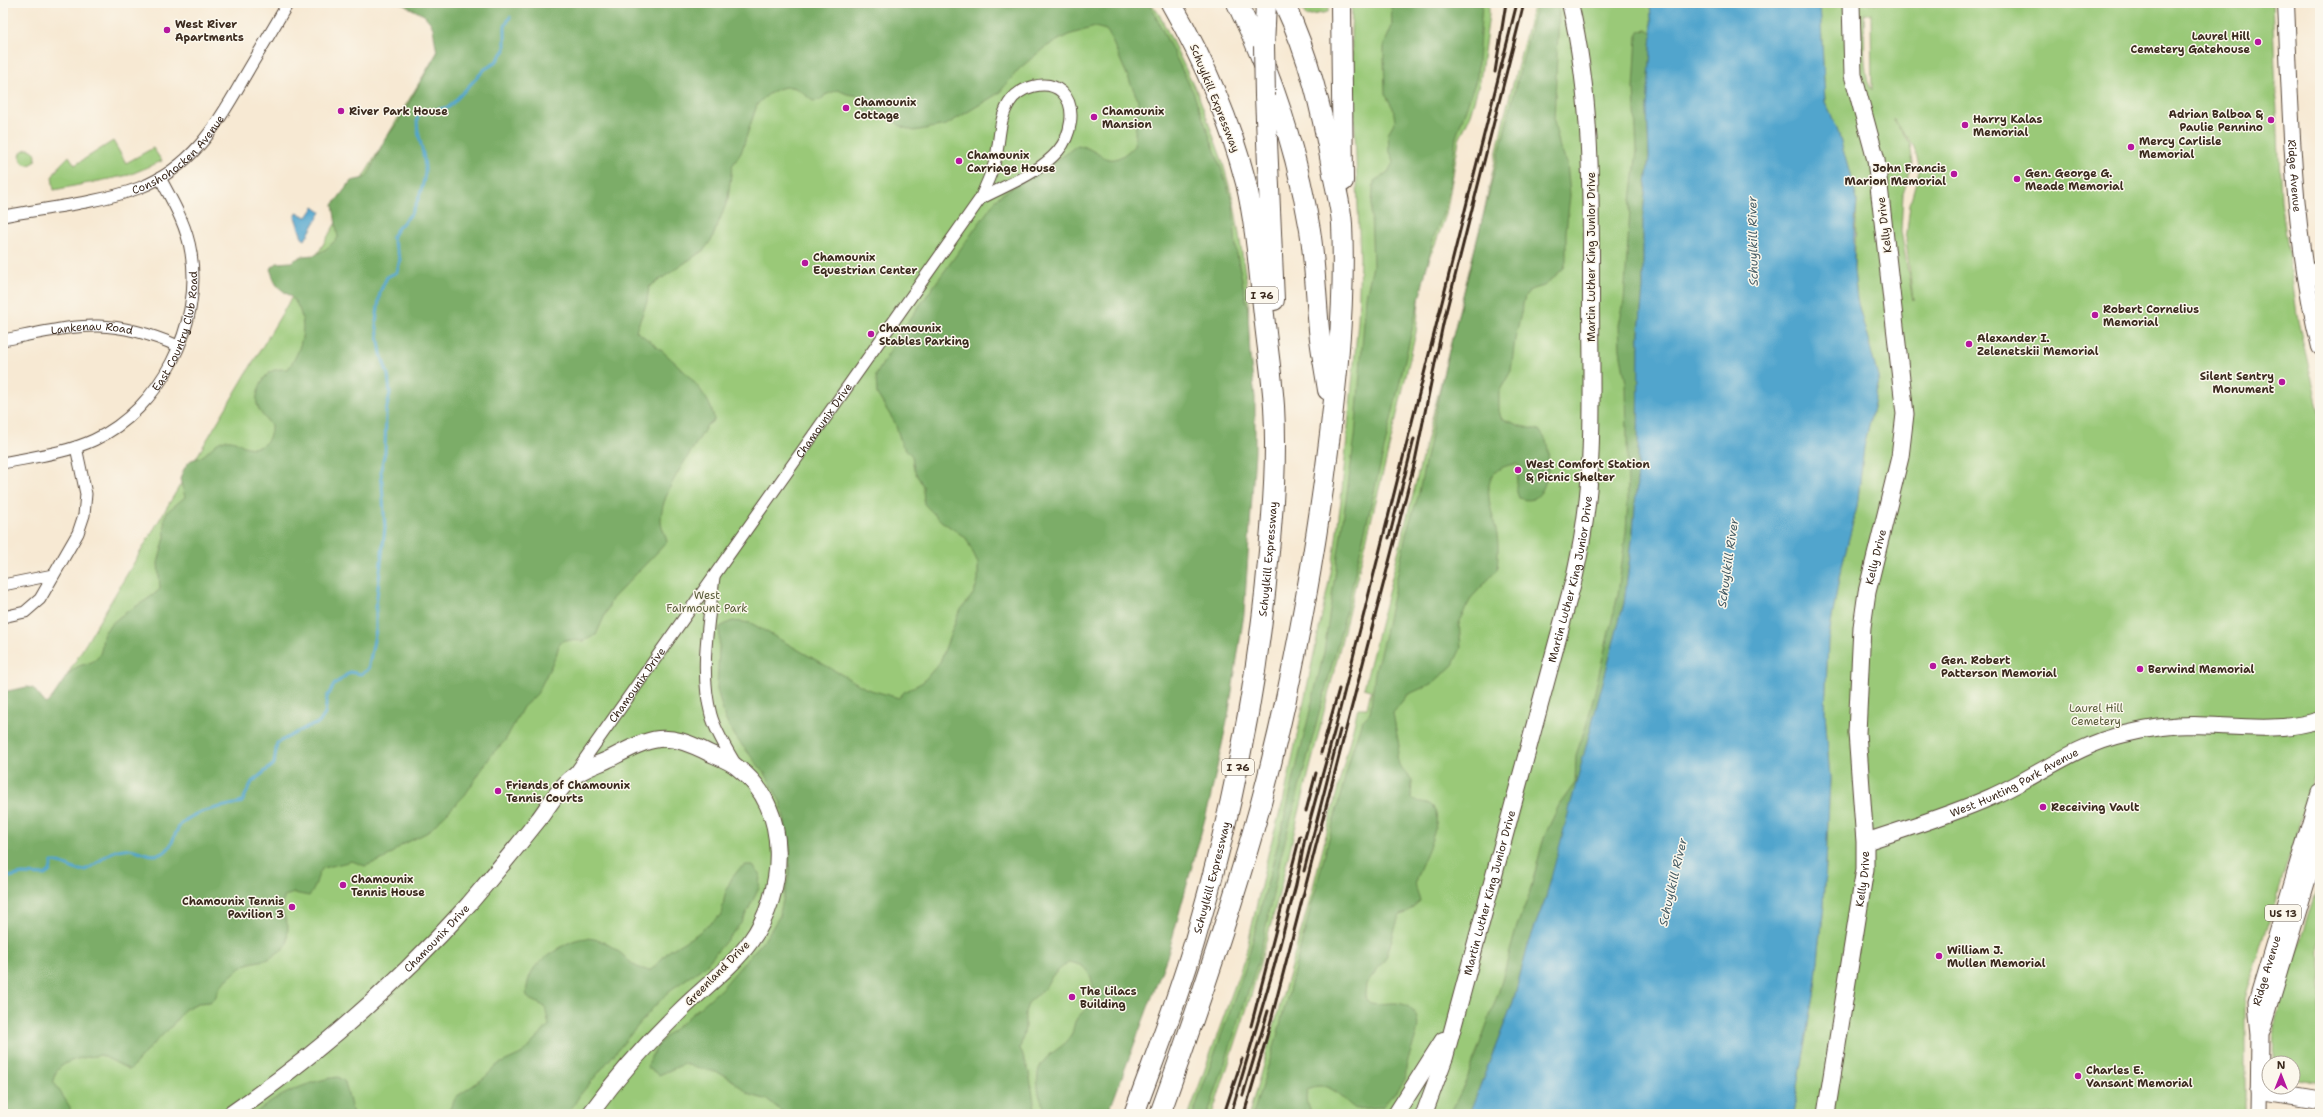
<svg xmlns="http://www.w3.org/2000/svg" width="2323" height="1117" font-family="'Shantell Sans',sans-serif">
	<rect width="100%" height="100%" fill="#fbf7ec"/>
	<filter id="ink" filterUnits="userSpaceOnUse"><feTurbulence type="fractalNoise" baseFrequency=".025" numOctaves="2"/><feDisplacementMap in="SourceGraphic" scale="8" xChannelSelector="R" yChannelSelector="G"/><feConvolveMatrix kernelMatrix="1 2 1 2 8 2 1 2 1" color-interpolation-filters="sRGB"/></filter>
	<filter id="wash" filterUnits="userSpaceOnUse"><feTurbulence type="fractalNoise" baseFrequency=".012" numOctaves="4" result="noise"/><feDisplacementMap in="SourceGraphic" scale="16" xChannelSelector="R" yChannelSelector="G"/><feGaussianBlur stdDeviation="0.9" result="paint"/><feColorMatrix in="noise" values="0 0 0 0 0 0 0 0 0 0 0 0 0 0 0 0 0 1.4 0 .05"/><feComposite in="paint" operator="in"/></filter>
	<g filter="url(#wash)">
		<rect width="100%" height="100%" fill="#f7e9d3"/>
		<g fill="#9ac978" stroke="#6a7a4b" fill-rule="evenodd">
			<polygon points="413,3 1151,3 1159,14 1198,94 1222,160 1234,203 1249,297 1245,378 1100,1114 3,1114 3,699 47,709 457,19"/>
			<polygon points="1300,3 1329,3 1328,12 1306,16"/>
			<polygon points="1352,3 1489,3 1489,15 1480,81 1469,118 1459,140 1446,215 1421,282 1416,332 1393,432 1277,902 1251,996 1212,1114 1189,1114 1245,957 1269,850 1284,798 1333,562 1341,500 1358,321 1360,257 1351,34"/>
			<polygon points="1534,3 1650,3 1652,33 1649,156 1624,603 1569,815 1469,1114 1249,1114 1309,903 1358,708 1367,708 1371,690 1364,688 1484,212 1504,118"/>
			<path d="M 1820,3 L 2272,3 L 2281,200 L 2298,321 L 2320,415 L 2320,758 L 2245,999 L 2245,1114 L 1793,1114 L 1814,996 L 1824,905 L 1830,779 L 1825,711 L 1828,641 L 1840,573 L 1857,507 L 1864,447 L 1879,381 L 1857,300 L 1854,270 L 1857,200 L 1837,128 L 1825,102 ZM 1864,14 L 1871,14 L 1872,90 C 1862,77 1865,32 1864,14 ZM 1893,119 L 1914,147 L 1919,166 L 1919,172 L 1910,204 L 1906,241 L 1913,301 L 1901,231 L 1903,194 L 1913,163 L 1910,144 Z"/>
			<polygon points="113,141 126,163 153,148 162,161 129,175 54,190 52,177 61,164 69,156 75,165"/>
			<circle cx="28" cy="157" r="8"/>
			<polygon points="2320,877 2320,1083 2293,1078 2293,1063 2273,1063 2274,1024"/>
		</g>
		<g fill="#7bad68" stroke="#5b6c43">
			<path d="M 400,3 L 1147,3 L 1152,9 L 1193,92 L 1218,159 L 1233,204 L 1236,249 L 1248,310 L 1250,356 L 1255,397 L 1255,452 L 1244,614 L 1228,717 L 1209,804 L 1168,954 L 1108,1114 L 1050,1114 C 1039,1106 1035,1081 1039,1069 C 1045,1054 1060,1050 1069,1039 C 1073,1033 1073,1028 1075,1022 C 1078,1014 1087,1010 1091,1003 C 1098,993 1091,973 1083,967 C 1079,964 1073,963 1068,962 L 1051,977 L 1045,988 L 1028,1003 L 1025,1013 L 1025,1029 L 1020,1048 L 1029,1072 L 1036,1114 L 785,1114 L 768,1100 L 750,1095 L 728,1077 L 719,1073 L 684,1064 L 659,1075 L 647,1067 L 652,1055 L 662,1040 L 721,989 L 765,939 L 779,917 L 789,875 L 790,848 L 781,803 L 766,775 L 737,739 L 725,719 L 717,689 L 720,627 L 732,621 L 751,623 L 867,689 L 899,698 L 904,692 L 923,682 L 940,662 L 959,612 L 974,593 L 978,580 L 978,563 L 966,538 L 941,521 L 924,504 L 923,486 L 914,470 L 912,456 L 902,445 L 895,423 L 877,394 L 876,375 L 902,330 L 998,197 C 1024,178 1053,166 1077,145 C 1104,150 1106,174 1134,146 L 1138,100 L 1109,34 L 1106,30 L 1095,27 L 1068,35 L 1044,48 L 1019,69 L 999,93 L 946,125 L 914,131 L 902,127 L 886,115 L 872,116 L 866,114 L 860,96 L 847,94 L 838,90 L 825,95 L 821,100 L 813,101 C 807,97 802,91 795,88 C 782,83 764,96 757,105 L 741,153 L 732,166 L 728,199 L 712,239 L 704,250 L 649,287 L 647,302 L 636,331 C 659,347 714,391 714,421 L 707,425 C 693,452 662,488 661,519 C 660,525 666,535 667,542 L 612,599 L 596,635 L 584,641 L 564,640 L 559,645 L 556,656 L 537,694 L 523,707 L 505,741 L 492,754 L 465,795 L 428,832 L 402,845 L 384,859 L 365,866 L 352,861 L 323,868 C 316,875 317,888 309,896 L 294,893 L 285,896 L 281,907 L 288,926 L 287,944 L 284,948 L 269,959 L 250,963 L 241,967 L 221,985 L 215,998 L 210,1002 L 198,1003 L 185,1009 L 171,1027 L 151,1046 L 130,1070 L 101,1055 C 82,1058 57,1059 53,1081 L 70,1107 L 70,1114 L 3,1114 L 3,692 L 27,687 L 33,688 L 46,704 C 57,694 62,679 74,669 C 81,663 92,665 98,657 C 105,648 99,637 107,629 C 121,611 144,605 160,589 L 158,563 L 165,537 L 164,518 L 168,511 L 185,497 L 180,479 C 181,474 185,467 188,463 C 191,459 195,459 199,458 C 210,453 216,438 230,440 C 235,440 240,444 244,446 C 261,452 272,441 271,425 C 266,419 259,413 257,404 C 255,393 263,373 275,370 C 278,369 284,369 288,369 C 302,350 310,322 294,300 C 289,294 280,290 276,284 C 273,279 272,273 270,269 L 277,263 L 291,262 L 302,256 L 315,255 L 326,249 L 338,238 L 333,205 L 351,181 L 365,178 L 369,173 L 385,139 L 397,124 L 437,53 L 433,28 L 430,22 L 424,15 Z"/>
			<polygon points="1391,3 1482,3 1477,77 1456,137 1451,179 1444,211 1434,236 1345,616 1280,860 1259,959 1208,1114 1193,1114 1245,969 1282,828 1324,652 1355,437 1366,296 1373,266 1371,212 1374,181 1388,172 1394,161 1389,150 1388,133 1395,121 1393,108 1385,94 1384,57 1384,45 1392,26"/>
			<path d="M 1537,3 L 1558,3 L 1559,11 L 1554,121 L 1560,148 L 1567,163 L 1570,195 L 1566,232 L 1566,261 L 1564,268 L 1544,286 L 1530,290 L 1525,296 L 1515,339 L 1511,371 L 1499,392 L 1499,411 L 1501,418 L 1520,426 L 1539,430 C 1542,434 1546,439 1547,444 C 1551,462 1548,510 1519,498 C 1514,486 1516,480 1521,469 L 1517,464 C 1473,468 1492,508 1497,535 C 1499,546 1498,559 1497,570 L 1472,597 L 1459,621 L 1461,648 L 1453,665 L 1433,683 L 1407,695 L 1393,713 L 1399,746 L 1397,757 L 1399,765 L 1412,780 L 1411,798 C 1417,804 1428,800 1433,807 C 1446,821 1419,865 1416,880 C 1414,888 1419,894 1420,901 L 1406,913 L 1399,916 L 1386,958 L 1366,984 L 1365,995 L 1368,1002 C 1380,1007 1395,999 1407,1006 C 1429,1020 1411,1045 1407,1063 C 1405,1068 1407,1076 1404,1081 C 1399,1090 1389,1098 1382,1107 L 1356,1109 C 1341,1100 1331,1078 1308,1089 C 1304,1098 1307,1106 1312,1114 L 1253,1114 L 1275,1044 L 1352,751 L 1362,721 L 1370,713 L 1375,673 L 1384,638 L 1407,530 L 1418,497 L 1444,371 Z"/>
			<polygon points="1647,30 1652,33 1647,109 1649,156 1643,215 1643,289 1639,333 1638,469 1633,533 1624,603 1557,859 1546,897 1528,945 1513,1002 1469,1114 1450,1114 1467,1079 1499,991 1517,926 1529,895 1544,837 1559,805 1575,783 1576,755 1588,720 1618,594 1626,531 1628,498 1626,383 1620,350 1619,325 1624,301 1630,209 1637,150 1634,89 1637,36 1640,31"/>
			<path d="M 746,865 L 753,865 L 760,875 L 759,888 L 742,922 L 705,966 L 669,991 L 652,1009 L 580,1095 L 568,1114 L 447,1114 L 456,1097 L 484,1078 L 497,1065 L 523,1053 L 549,1025 L 545,1007 C 531,998 523,1003 528,982 C 532,966 542,959 555,951 C 582,932 598,935 623,955 C 632,964 638,970 651,970 L 669,951 L 697,934 L 721,915 L 726,890 L 732,878 L 740,868 Z"/>
			<path d="M 338,1077 L 345,1082 L 353,1114 L 254,1114 C 278,1095 307,1081 338,1077 Z"/>
		</g>
		<g fill="#51a5cd" stroke="#466876">
			<polygon points="1650,3 1820,3 1825,102 1837,128 1857,200 1854,233 1854,270 1857,300 1879,381 1864,447 1857,507 1840,573 1828,641 1825,711 1830,779 1824,905 1814,996 1793,1114 1469,1114 1513,1002 1528,945 1546,897 1624,603 1633,533 1638,469 1639,333 1643,289 1643,215 1649,156 1647,109 1652,33"/>
			<polygon points="314,207 321,212 305,240 302,238 295,217 297,213 307,217"/>
		</g>
		<g fill="none" stroke-linecap="round" stroke-linejoin="round">
			<path stroke="#51a5cd" stroke-width="3" d="M 3,876 L 9,877 L 22,874 L 45,875 L 50,871 L 52,862 C 64,861 75,874 87,869 C 101,863 107,850 124,849 C 136,847 146,858 160,854 C 175,849 172,833 182,823 C 199,808 222,808 242,802 L 252,782 L 274,764 L 277,743 L 305,728 L 319,723 L 325,714 L 327,697 L 334,685 L 350,672 L 361,674 L 368,670 L 376,630 L 376,605 L 385,528 L 381,469 L 385,452 L 386,411 L 390,393 L 388,375 L 381,354 L 376,322 L 380,292 L 387,277 L 397,272 L 400,259 L 392,237 C 398,225 403,224 410,215 C 417,206 424,184 425,172 C 426,152 414,131 418,114 L 449,107 L 485,69 L 495,63 L 505,50 L 505,26 L 510,17"/>
		</g>
	</g>
	<g filter="url(#ink)">
		<g fill="none" stroke-linecap="round" stroke-linejoin="round">
			<g stroke="#574739" stroke-width="13">
				<g id="street">
					<path id="s1" d="M 3,216 C 47,208 98,203 139,188 C 191,168 216,127 242,81 C 257,55 273,29 288,3"/>
					<polyline points="2306,279 2320,264"/>
					<polyline points="2306,279 2320,279"/>
					<path id="s2" d="M 3,340 C 75,326 107,315 178,346"/>
					<path id="s3" d="M 3,463 C 33,457 66,453 94,440 C 160,409 203,325 191,253 C 187,226 173,202 160,178"/>
					<path d="M 714,577 C 709,621 699,671 711,715 C 716,733 727,749 736,765"/>
					<polyline points="3,585 53,575"/>
					<polyline points="3,617 25,612 40,599 78,533 84,515 86,494 76,447"/>
					<path id="s4" d="M 574,774 L 980,199 C 986,185 993,171 996,157 C 1000,139 999,119 1009,103 C 1019,87 1047,78 1062,92 C 1078,108 1070,137 1058,151 C 1038,174 1006,185 980,199"/>
				</g>
			</g>
			<g stroke="#574739" stroke-width="18">
				<g id="secondary">
					<path id="s5" d="M 2286,3 C 2291,118 2292,234 2320,347"/>
					<path id="s6" d="M 1865,842 C 1907,828 1951,815 1991,797 C 2037,777 2075,745 2125,734 C 2145,729 2173,725 2194,725 C 2237,726 2278,733 2320,720"/>
					<path id="s7" d="M 231,1114 C 318,1054 399,982 469,904 C 493,876 516,848 539,819 C 548,807 561,785 573,777 C 583,769 596,765 607,760 C 650,738 663,729 709,753 C 718,757 730,761 738,768 C 792,808 786,893 750,942 C 731,968 703,988 680,1011 C 647,1043 617,1077 590,1114"/>
					<polyline points="1396,1114 1443,1040"/>
					<path id="s8" d="M 1424,1114 L 1445,1057 L 1575,575 C 1583,538 1589,501 1590,464 C 1593,410 1591,355 1591,301 C 1591,201 1593,101 1570,3"/>
				</g>
			</g>
			<g stroke="#574739" stroke-width="19">
				<g id="primary">
					<polyline points="2262,1029 2320,836"/>
					<polyline points="2259,1091 2320,1101"/>
					<path id="s9" d="M 1826,1114 L 1865,869 L 1865,842 L 1857,733 L 1862,627 L 1867,592 L 1900,457 L 1905,414 L 1876,160 L 1853,75 L 1851,3"/>
					<path id="s10" d="M 2259,1114 L 2260,1035 L 2257,1002 L 2320,793"/>
				</g>
			</g>
			<g stroke="#574739" stroke-width="22">
				<g id="highway">
					<path d="M 1237,3 C 1272,74 1297,152 1310,230 C 1315,263 1316,296 1319,330 C 1321,350 1325,370 1328,390"/>
					<polyline points="1341,3 1343,181"/>
					<polyline points="1264,46 1266,3"/>
					<polyline points="1265,96 1274,300"/>
					<path id="s11" d="M 1134,1114 C 1155,1056 1178,999 1195,940 C 1231,816 1257,690 1268,562 C 1273,510 1277,458 1274,406 C 1272,376 1267,345 1264,315 C 1259,271 1256,226 1246,183 C 1230,121 1203,59 1171,3"/>
					<path d="M 1160,1114 C 1197,1011 1232,908 1261,803 C 1289,697 1309,590 1324,482 C 1335,397 1346,310 1342,224 C 1341,206 1335,186 1332,168 C 1322,110 1309,56 1284,3"/>
				</g>
			</g>
			<use href="#street" stroke="#fff" stroke-width="11"/>
			<use href="#secondary" stroke="#fff" stroke-width="16"/>
			<use href="#primary" stroke="#fff" stroke-width="17"/>
			<use href="#highway" stroke="#fff" stroke-width="20"/>
			<g stroke="#3b2a1e" stroke-width="3">
				<polyline points="1495,72 1506,3"/>
				<polyline points="1389,538 1414,439"/>
				<polyline points="1321,753 1339,689"/>
				<polyline points="1306,811 1316,773"/>
				<polyline points="1304,871 1340,730"/>
				<polyline points="1251,1026 1300,836"/>
				<polyline points="1243,1095 1268,1011"/>
				<polyline points="1224,1114 1242,1059"/>
				<polyline points="1231,1114 1274,967 1296,885 1305,838 1336,725 1517,3"/>
				<polyline points="1244,1114 1267,1036 1415,461 1443,324 1524,3"/>
			</g>
			<g stroke="#574739" stroke-width="22" stroke-linecap="butt">
				<polyline id="highway-bridge" points="1264,46 1265,96"/>
			</g>
			<use href="#highway-bridge" stroke="#fff" stroke-width="20"/>
		</g>
	</g>
	<g fill="#b5179e" stroke="#fbf7ec" stroke-width="1.5">
		<circle cx="167" cy="30" r="4"/>
		<circle cx="2258" cy="42" r="4"/>
		<circle cx="846" cy="108" r="4"/>
		<circle cx="341" cy="111" r="4"/>
		<circle cx="1094" cy="117" r="4"/>
		<circle cx="2271" cy="120" r="4"/>
		<circle cx="1965" cy="125" r="4"/>
		<circle cx="2131" cy="147" r="4"/>
		<circle cx="959" cy="161" r="4"/>
		<circle cx="1954" cy="174" r="4"/>
		<circle cx="2017" cy="179" r="4"/>
		<circle cx="805" cy="263" r="4"/>
		<circle cx="2095" cy="315" r="4"/>
		<circle cx="871" cy="334" r="4"/>
		<circle cx="1969" cy="344" r="4"/>
		<circle cx="2282" cy="382" r="4"/>
		<circle cx="1518" cy="470" r="4"/>
		<circle cx="1933" cy="666" r="4"/>
		<circle cx="2140" cy="669" r="4"/>
		<circle cx="498" cy="791" r="4"/>
		<circle cx="2043" cy="807" r="4"/>
		<circle cx="343" cy="885" r="4"/>
		<circle cx="292" cy="907" r="4"/>
		<circle cx="1939" cy="956" r="4"/>
		<circle cx="1072" cy="997" r="4"/>
		<circle cx="2078" cy="1076" r="4"/>
	</g>
	<g text-anchor="middle" stroke-width="3" stroke-linejoin="round" paint-order="stroke">
		<g fill="#fbf7ec" stroke="#75685c" stroke-width="1">
			<rect x="1246" y="287" width="32" height="16" rx="3"/>
			<rect x="1222" y="759" width="32" height="16" rx="3"/>
			<rect x="2265" y="905" width="36" height="16" rx="3"/>
		</g>
		<g font-size="10" font-weight="bold" fill="#3b2a1e">
			<text x="1262" y="299">I 76</text>
			<text x="1238" y="771">I 76</text>
			<text x="2283" y="917">US 13</text>
		</g>
		<g font-size="11" font-weight="bold" fill="#3b2a1e" stroke="#fbf7ec" text-anchor="start">
			<text x="175" y="28">West River<tspan x="175" dy="13">Apartments</tspan></text>
			<text x="2250" y="40" text-anchor="end">Laurel Hill<tspan x="2250" dy="13">Cemetery Gatehouse</tspan></text>
			<text x="854" y="106">Chamounix<tspan x="854" dy="13">Cottage</tspan></text>
			<text x="349" y="115">River Park House</text>
			<text x="1102" y="115">Chamounix<tspan x="1102" dy="13">Mansion</tspan></text>
			<text x="2263" y="118" text-anchor="end">Adrian Balboa &amp;<tspan x="2263" dy="13">Paulie Pennino</tspan></text>
			<text x="1973" y="123">Harry Kalas<tspan x="1973" dy="13">Memorial</tspan></text>
			<text x="2139" y="145">Mercy Carlisle<tspan x="2139" dy="13">Memorial</tspan></text>
			<text x="967" y="159">Chamounix<tspan x="967" dy="13">Carriage House</tspan></text>
			<text x="1946" y="172" text-anchor="end">John Francis<tspan x="1946" dy="13">Marion Memorial</tspan></text>
			<text x="2025" y="177">Gen. George G.<tspan x="2025" dy="13">Meade Memorial</tspan></text>
			<text x="813" y="261">Chamounix<tspan x="813" dy="13">Equestrian Center</tspan></text>
			<text x="2103" y="313">Robert Cornelius<tspan x="2103" dy="13">Memorial</tspan></text>
			<text x="879" y="332">Chamounix<tspan x="879" dy="13">Stables Parking</tspan></text>
			<text x="1977" y="342">Alexander I.<tspan x="1977" dy="13">Zelenetskii Memorial</tspan></text>
			<text x="2274" y="380" text-anchor="end">Silent Sentry<tspan x="2274" dy="13">Monument</tspan></text>
			<text x="1526" y="468">West Comfort Station<tspan x="1526" dy="13">&amp; Picnic Shelter</tspan></text>
			<text x="1941" y="664">Gen. Robert<tspan x="1941" dy="13">Patterson Memorial</tspan></text>
			<text x="2148" y="673">Berwind Memorial</text>
			<text x="506" y="789">Friends of Chamounix<tspan x="506" dy="13">Tennis Courts</tspan></text>
			<text x="2051" y="811">Receiving Vault</text>
			<text x="351" y="883">Chamounix<tspan x="351" dy="13">Tennis House</tspan></text>
			<text x="284" y="905" text-anchor="end">Chamounix Tennis<tspan x="284" dy="13">Pavilion 3</tspan></text>
			<text x="1947" y="954">William J.<tspan x="1947" dy="13">Mullen Memorial</tspan></text>
			<text x="1080" y="995">The Lilacs<tspan x="1080" dy="13">Building</tspan></text>
			<text x="2086" y="1074">Charles E.<tspan x="2086" dy="13">Vansant Memorial</tspan></text>
		</g>
		<g font-size="11" fill="#3b2a1e" stroke="#fbf7ec">
			<text transform="translate(1215 98) rotate(68)" y="4">Schuylkill Expressway</text>
			<text dy="4" stroke="none"><textPath href="#s1" startOffset="191">Conshohocken Avenue</textPath></text>
			<text dy="4" stroke="none"><textPath href="#s5" startOffset="173">Ridge Avenue</textPath></text>
			<text transform="translate(1884 225) rotate(-97)" y="4">Kelly Drive</text>
			<text transform="translate(1591 257) rotate(-90)" y="4">Martin Luther King Junior Drive</text>
			<text dy="4" stroke="none"><textPath href="#s3" startOffset="237">East Country Club Road</textPath></text>
			<text dy="4" stroke="none"><textPath href="#s2" startOffset="90">Lankenau Road</textPath></text>
			<text dy="4" stroke="none"><textPath href="#s4" startOffset="433">Chamounix Drive</textPath></text>
			<text dy="4" stroke="none"><textPath href="#s9" startOffset="562">Kelly Drive</textPath></text>
			<text dy="4" stroke="none"><textPath href="#s11" startOffset="573">Schuylkill Expressway</textPath></text>
			<text dy="4" stroke="none"><textPath href="#s8" startOffset="555">Martin Luther King Junior Drive</textPath></text>
			<text dy="4" stroke="none"><textPath href="#s4" startOffset="109">Chamounix Drive</textPath></text>
			<text dy="4" stroke="none"><textPath href="#s6" startOffset="161">West Hunting Park Avenue</textPath></text>
			<text dy="4" stroke="none"><textPath href="#s11" startOffset="249">Schuylkill Expressway</textPath></text>
			<text dy="4" stroke="none"><textPath href="#s9" startOffset="238">Kelly Drive</textPath></text>
			<text dy="4" stroke="none"><textPath href="#s8" startOffset="231">Martin Luther King Junior Drive</textPath></text>
			<text dy="4" stroke="none"><textPath href="#s7" startOffset="271">Chamounix Drive</textPath></text>
			<text dy="4" stroke="none"><textPath href="#s10" startOffset="145">Ridge Avenue</textPath></text>
			<text transform="translate(717 973) rotate(-45)" y="4">Greenland Drive</text>
		</g>
		<g font-size="11" fill="#585a39" stroke="#fbf7ec">
			<text x="707" y="599">West<tspan x="707" dy="13">Fairmount Park</tspan></text>
			<text x="2096" y="712">Laurel Hill<tspan x="2096" dy="13">Cemetery</tspan></text>
		</g>
		<g font-size="12" font-style="italic" fill="#445b64" stroke="#fbf7ec">
			<text transform="translate(1753 241) rotate(-91)" y="4">Schuylkill River</text>
			<text transform="translate(1728 563) rotate(-82)" y="4">Schuylkill River</text>
			<text transform="translate(1673 882) rotate(-77)" y="4">Schuylkill River</text>
		</g>
	</g>
	<rect width="2323" height="1117" fill="none" stroke="#fbf7ec" stroke-width="16"/>
	<g transform="translate(2281 1075)"><circle r="19" fill="#fbf7ec" stroke="#aea59a"/>
	<path d="M0-3L7 15L0 10L-7 15Z" fill="#b5179e"/>
	<text y="-6" font-size="11" font-weight="bold" text-anchor="middle" fill="#3b2a1e">N</text>
	</g>
</svg>
